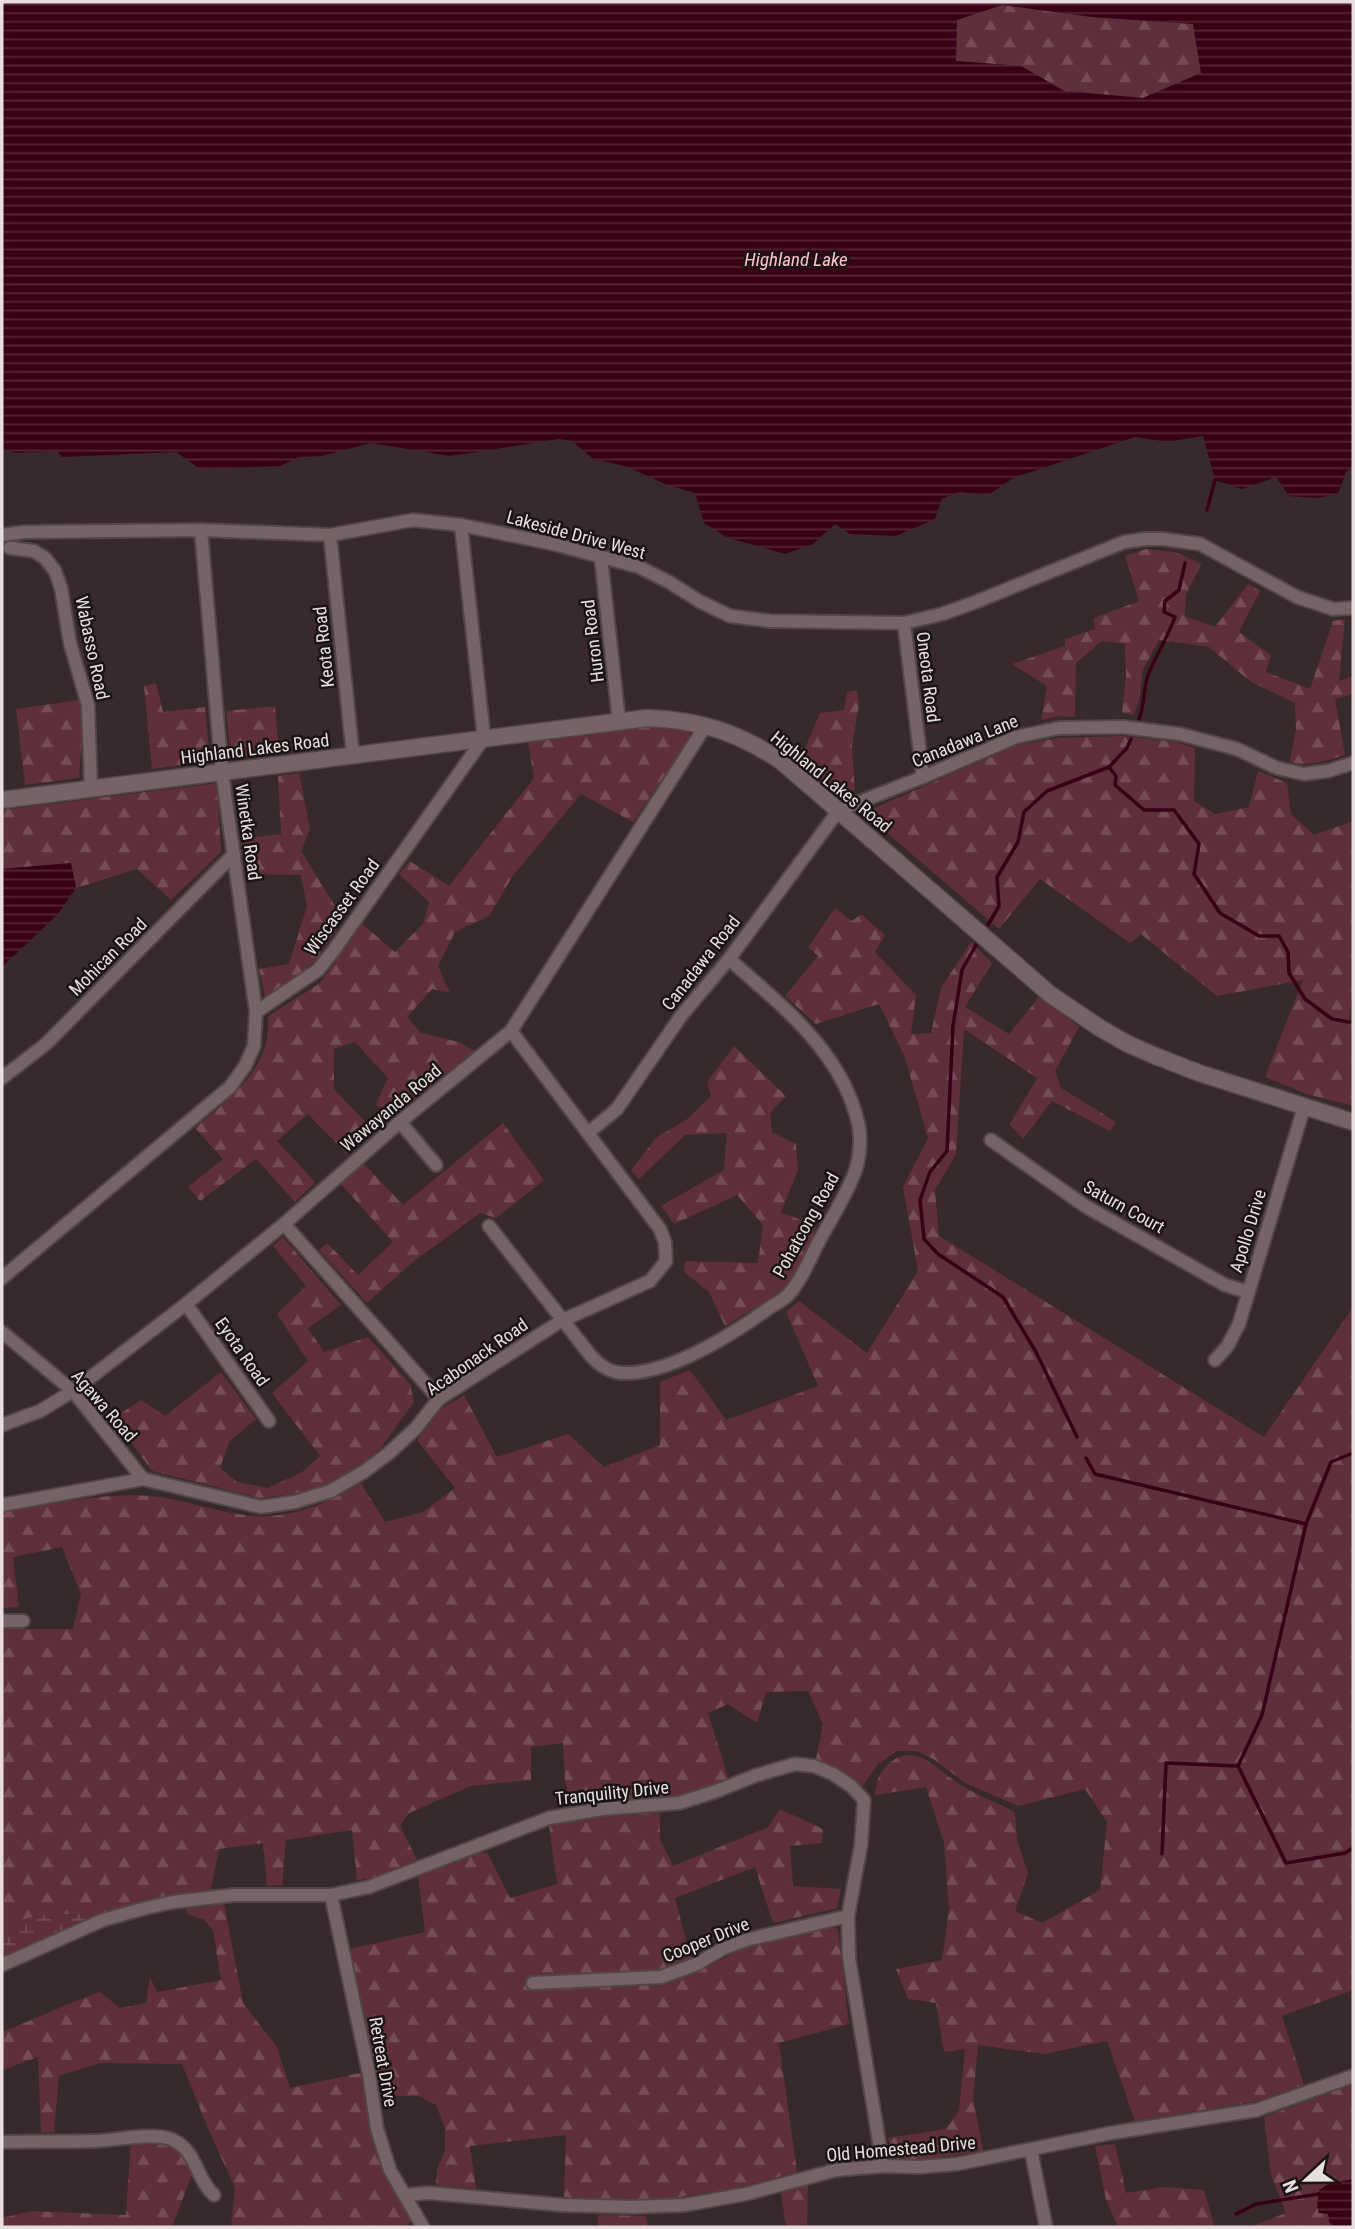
<svg xmlns="http://www.w3.org/2000/svg" width="1355" height="2229" font-family="'Roboto Condensed',sans-serif">
	<defs>
		<pattern id="forest-firs" width="22" height="20" patternUnits="userSpaceOnUse" patternTransform="scale(1.75)"><rect width="22" height="20" fill="#5f2f3b"/><path d="M5 1l3.5 6h-7zM16 11l3.5 6h-7z" fill="#764d57"/></pattern>
		<pattern id="wetland-marsh" width="20" height="14" patternUnits="userSpaceOnUse" patternTransform="scale(1.75)"><rect width="20" height="14" fill="#5f2f3b"/><path d="M1 5h8M5 5V1M11 12h8M15 12V8" fill="none" stroke="#764d57"/></pattern>
		<pattern id="water-rules" width="6" height="5" patternUnits="userSpaceOnUse" patternTransform="scale(1.75)"><rect width="6" height="5" fill="#380115"/><path d="M0 2.5h6" fill="none" stroke="#552637"/></pattern>
	</defs>
	<rect width="100%" height="100%" fill="#38292c"/>
	<g fill="url(#forest-firs)">
		<polygon points="1002,5 1092,17 1193,24 1201,73 1143,98 1064,91 1021,66 956,61 957,20"/>
		<path d="M 1146,549 L 1175,552 L 1201,564 L 1186,595 L 1185,616 L 1215,627 L 1248,584 L 1260,591 L 1239,632 L 1271,655 L 1266,672 L 1310,689 L 1333,621 L 1345,619 L 1339,681 L 1353,676 L 1353,694 L 1335,699 L 1345,755 C 1326,761 1309,767 1290,762 L 1296,729 L 1295,703 L 1251,682 L 1209,647 L 1159,640 L 1143,670 L 1139,700 L 1134,715 L 1122,713 L 1126,675 L 1125,644 L 1102,641 L 1076,663 L 1075,717 L 1060,716 L 1041,720 L 1047,686 L 1012,664 L 1065,646 L 1065,639 L 1095,629 L 1094,618 L 1139,601 L 1125,556 Z"/>
		<polygon points="156,683 163,712 205,707 210,761 152,769 144,686"/>
		<polygon points="857,690 859,704 852,746 855,790 842,796 800,760 820,713 844,710 847,692"/>
		<polygon points="79,700 83,726 79,778 25,785 16,709"/>
		<polygon points="275,706 279,752 231,758 226,711"/>
		<path d="M 648,727 L 688,730 L 691,737 L 633,822 L 581,794 L 512,877 L 489,916 L 455,932 L 438,966 L 450,993 L 432,989 L 407,1017 L 421,1033 L 459,1042 L 474,1051 L 390,1119 L 376,1104 L 388,1078 L 355,1042 L 334,1049 L 334,1089 L 372,1129 L 347,1154 L 308,1114 L 277,1141 L 315,1182 L 295,1202 L 256,1159 L 200,1201 L 188,1187 L 223,1159 L 195,1128 C 223,1104 255,1081 266,1044 C 268,1035 268,1025 268,1016 L 320,983 L 362,924 L 395,952 L 423,924 L 429,902 L 399,874 L 410,861 L 449,886 L 534,778 L 528,742 Z"/>
		<polygon points="1122,736 1176,742 1195,748 1194,801 1215,814 1249,807 1258,771 1287,783 1291,814 1314,835 1353,821 1353,979 1349,1022 1353,1026 1353,1106 1307,1094 1265,1077 1303,980 1217,996 1141,934 1130,943 1040,879 999,929 872,820 874,808 1018,745 1058,738"/>
		<polygon points="299,773 310,829 301,851 343,919 315,961 291,982 265,997 259,969 289,964 307,906 301,875 247,874 240,839 281,834 278,776"/>
		<polygon points="217,783 221,852 171,900 137,869 76,888 71,863 2,869 2,810"/>
		<path d="M 835,908 L 852,921 L 861,914 L 885,935 L 875,952 L 916,995 L 911,1034 L 931,1033 L 941,988 L 971,942 L 992,963 L 965,1007 L 1009,1034 L 1040,996 L 1079,1027 L 1055,1071 L 1061,1088 L 1116,1122 L 1110,1131 L 1052,1101 L 1023,1139 L 1010,1124 L 1037,1078 L 964,1029 L 956,1154 L 935,1190 L 939,1236 L 1264,1437 L 1353,1307 L 1353,1990 L 1282,2016 L 1304,2085 L 1258,2101 L 1135,2121 L 1107,2041 L 1044,2054 L 978,2045 L 973,2098 L 983,2151 L 918,2160 L 898,2158 L 892,2150 L 888,2138 L 946,2129 L 959,2111 L 965,2049 L 944,2052 L 936,2003 L 908,1999 L 896,1969 L 942,1960 L 949,1909 L 944,1843 L 926,1787 L 875,1795 C 876,1781 879,1771 891,1762 C 917,1741 939,1772 961,1785 C 978,1796 998,1803 1015,1812 L 1017,1840 L 1028,1873 L 1015,1911 L 1042,1923 L 1100,1890 L 1107,1822 L 1085,1789 L 1018,1806 L 965,1783 L 935,1760 L 916,1751 L 897,1751 L 878,1764 L 862,1787 L 851,1778 L 816,1759 L 823,1724 L 808,1691 L 766,1692 L 757,1723 L 728,1704 L 708,1713 L 729,1780 L 681,1795 L 571,1805 L 565,1781 L 563,1743 L 531,1747 L 531,1780 L 471,1786 L 409,1813 L 400,1826 L 417,1860 L 372,1878 L 357,1880 L 352,1830 L 286,1840 L 282,1885 L 267,1886 L 263,1843 L 219,1849 L 211,1890 L 172,1897 L 100,1915 L 48,1914 L 2,1924 L 2,1629 L 73,1629 L 81,1594 L 62,1547 L 13,1557 L 19,1607 L 2,1608 L 2,1512 C 45,1504 108,1492 151,1496 C 183,1499 213,1511 245,1515 C 287,1521 326,1504 361,1483 L 385,1522 L 423,1512 L 455,1488 L 417,1440 L 442,1408 L 464,1395 L 497,1457 L 568,1434 L 604,1467 L 660,1445 L 660,1382 L 690,1370 L 726,1420 L 818,1386 L 786,1312 L 799,1301 L 867,1353 L 918,1271 L 903,1187 L 928,1138 L 904,1055 L 879,1004 L 816,1024 L 785,996 L 818,956 L 808,947 Z"/>
		<polygon points="734,1046 786,1096 770,1113 772,1132 796,1144 798,1170 781,1212 816,1226 807,1255 782,1291 725,1326 709,1292 684,1272 685,1261 758,1263 763,1225 737,1195 674,1224 661,1206 724,1170 727,1133 685,1135 639,1179 631,1170 657,1137 686,1120 711,1096 707,1082"/>
		<polygon points="503,1123 544,1180 496,1218 480,1213 414,1261 367,1303 319,1250 327,1243 358,1275 393,1242 340,1183 363,1163 403,1205"/>
		<polygon points="283,1237 341,1305 308,1328 324,1352 368,1337 410,1384 414,1402 381,1448 362,1464 329,1484 293,1494 260,1498 152,1471 114,1418 141,1400 165,1416 221,1372 256,1419 229,1442 220,1468 237,1482 268,1488 302,1472 320,1456 272,1393 308,1361 277,1314 306,1286 273,1246"/>
		<polygon points="780,1809 823,1829 822,1843 790,1846 793,1886 841,1889 837,1908 773,1923 755,1867 675,1898 690,1956 705,1968 746,1947 826,1926 838,1929 849,2024 779,2043 797,2172 733,2189 652,2201 564,2197 566,2135 470,2146 476,2189 436,2185 437,2169 445,2151 445,2128 436,2105 419,2096 378,2096 375,2070 350,1949 425,1932 418,1877 466,1855 487,1852 510,1898 557,1884 549,1826 574,1819 660,1813 660,1839 673,1866 768,1827"/>
		<path d="M 224,1903 L 243,2003 L 277,2047 L 290,2088 L 364,2072 L 374,2139 L 379,2159 L 412,2221 L 404,2227 L 231,2227 L 235,2188 L 207,2126 L 182,2064 L 100,2063 L 59,2076 L 54,2132 L 41,2133 L 38,2057 L 2,2070 L 2,2032 C 35,2019 66,2004 100,1992 L 120,2008 L 146,2003 L 150,1977 L 157,1992 L 221,1980 L 213,1930 L 203,1919 L 188,1915 L 186,1909 Z"/>
		<polygon points="1353,2084 1353,2227 1249,2227 1286,2213 1271,2175 1264,2117"/>
		<polygon points="131,2137 173,2139 196,2164 172,2227 2,2227 2,2218 31,2211 126,2215"/>
		<polygon points="1115,2144 1126,2193 1164,2187 1204,2190 1214,2225 1211,2227 1118,2227 1106,2200 1095,2146"/>
		<polygon points="808,2185 807,2227 786,2227 781,2193"/>
		<polygon points="598,2215 646,2216 648,2227 598,2227"/>
	</g>
	<polygon fill="url(#wetland-marsh)" points="48,1914 100,1915 2,1958 2,1924"/>
	<g fill="url(#water-rules)" fill-rule="evenodd">
		<path d="M 2,2 L 1353,2 L 1353,466 L 1346,472 L 1338,494 L 1317,498 L 1289,496 L 1276,477 L 1242,489 L 1215,480 L 1203,436 L 1168,442 L 1135,437 L 1013,478 L 988,495 L 958,492 L 942,499 L 935,519 L 896,536 L 850,534 L 835,524 L 813,544 L 785,554 L 728,538 L 704,523 L 695,493 L 665,484 L 628,467 L 592,458 L 572,441 L 559,439 L 450,456 L 371,443 L 321,456 L 299,457 L 280,466 L 200,469 L 176,452 L 62,457 L 57,451 L 15,453 L 2,449 ZM 1002,5 L 1092,17 L 1193,24 L 1201,73 L 1143,98 L 1064,91 L 1021,66 L 956,61 L 957,20 Z"/>
		<polygon points="71,863 76,888 58,914 2,967 2,869"/>
		<polygon points="1353,2179 1353,2227 1335,2227 1329,2222 1328,2214 1319,2213 1317,2207 1319,2190 1328,2184"/>
	</g>
	<g fill="none" stroke-linecap="round" stroke-linejoin="round">
		<g stroke="#380115" stroke-width="3.5">
			<polyline points="1207,510 1215,480"/>
			<path d="M 1139,719 C 1145,704 1143,689 1148,675 C 1156,655 1168,637 1175,617 L 1164,612 L 1165,601 L 1179,590 L 1185,563"/>
			<polyline points="1109,767 1116,776 1115,785 1144,810 1174,810 1199,844 1194,874 1220,913 1259,936 1279,936 1288,952 1289,973 1305,999 1332,1019 1349,1022"/>
			<polyline points="988,925 999,906 997,877 1018,842 1024,812 1047,791 1109,767 1127,748 1131,739"/>
			<polyline points="976,945 962,970 953,1026 947,1151 930,1172 920,1200 924,1239 938,1254 1003,1297 1036,1352 1077,1437"/>
			<polyline points="1086,1458 1095,1474 1306,1524 1262,1715 1238,1766 1166,1763 1162,1854"/>
			<polyline points="1306,1524 1331,1462 1353,1453"/>
			<polyline points="1238,1766 1286,1863 1345,1853 1353,1848"/>
			<polyline points="1236,2214 1256,2204 1319,2194"/>
		</g>
		<g stroke="#534649" stroke-width="16">
			<g id="minor">
				<polyline points="201,530 222,773 256,1012"/>
				<polyline points="2,535 24,532 201,530 330,535 413,520 461,525 554,544 639,567 669,582 699,601 730,616 770,621 904,623 942,614 973,603 1124,542 1145,539 1163,539 1200,544 1297,597 1333,609 1353,608"/>
				<polyline points="330,535 353,756"/>
				<polyline points="10,548 34,551 45,558 55,571 61,588 70,643 88,705 91,788"/>
				<polyline points="601,558 619,721"/>
				<polyline points="904,623 923,777"/>
				<polyline points="2,1078 46,1044 234,854"/>
				<polyline points="400,1122 436,1165"/>
				<polyline points="588,1133 617,1109 681,1016 729,959 839,810 923,777 1016,737 1059,728 1123,727 1180,734 1237,749 1277,768 1304,774 1328,771 1353,763"/>
				<polyline points="991,1140 1085,1206 1225,1285 1248,1292"/>
				<polyline points="284,1224 439,1399"/>
				<path d="M 489,1226 L 591,1356 C 601,1367 612,1374 628,1373 C 672,1372 732,1335 766,1310 C 773,1305 782,1301 788,1295 C 801,1281 809,1261 817,1245 C 830,1220 847,1195 856,1169 C 860,1155 861,1141 859,1127 C 844,1053 782,1006 729,959"/>
				<polyline points="2,1278 230,1087 245,1066 254,1046 256,1012 318,970 334,950 484,738 461,525"/>
				<polyline points="186,1304 269,1421"/>
				<polyline points="2,1332 73,1391 143,1479"/>
				<polyline points="1215,1360 1227,1347 1239,1324 1304,1107"/>
				<polyline points="2,1425 40,1411 73,1391 186,1304 284,1224 400,1122 511,1031 706,725"/>
				<polyline points="2,1505 143,1479 261,1507 295,1502 331,1491 365,1471 389,1453 415,1429 439,1399 561,1321 650,1281 666,1261 665,1242 660,1229 511,1031"/>
				<polyline points="2,1621 23,1621"/>
				<polyline points="331,1895 369,2074 377,2129 390,2170 423,2227"/>
				<polyline points="2,1965 103,1920 146,1908 173,1902 234,1895 331,1895 369,1887 549,1818 602,1809 679,1803 714,1792 757,1775 795,1764 814,1766 833,1774 851,1786 864,1800 861,1845 848,1916 849,1958 883,2166"/>
				<polyline points="533,1983 661,1977 697,1964 722,1949 746,1940 848,1916"/>
				<path d="M 2,2142 C 32,2141 63,2142 93,2141 C 114,2141 155,2131 173,2140 C 197,2151 196,2179 214,2195"/>
				<polyline points="1031,2150 1046,2227"/>
				<polyline points="405,2195 429,2193 562,2205 632,2207 685,2205 746,2194 836,2170 883,2166 920,2167 957,2164 1111,2133 1257,2110 1353,2076"/>
			</g>
		</g>
		<g stroke="#534649" stroke-width="19">
			<path id="tertiary" d="M 2,800 L 647,718 C 700,720 737,732 781,761 L 1051,995 L 1100,1028 L 1126,1043 L 1153,1055 L 1199,1073 L 1353,1122"/>
		</g>
		<use href="#minor" stroke="#756367" stroke-width="12"/>
		<use href="#tertiary" stroke="#756367" stroke-width="16"/>
	</g>
	<g text-anchor="middle" stroke-width="5" stroke-linejoin="round" paint-order="stroke">
		<g font-size="18" fill="#e8dee0" stroke="#1a1415">
			<text transform="translate(576 535) rotate(15)" y="6">Lakeside Drive West</text>
			<text transform="translate(593 641) rotate(-97)" y="6">Huron Road</text>
			<text transform="translate(324 647) rotate(-96)" y="6">Keota Road</text>
			<text transform="translate(92 648) rotate(78)" y="6">Wabasso Road</text>
			<text transform="translate(928 677) rotate(83)" y="6">Oneota Road</text>
			<text transform="translate(965 741) rotate(-22)" y="6">Canadawa Lane</text>
			<text transform="translate(255 749) rotate(-7)" y="6">Highland Lakes Road</text>
			<text transform="translate(831 782) rotate(39)" y="6">Highland Lakes Road</text>
			<text transform="translate(248 832) rotate(82)" y="6">Winetka Road</text>
			<text transform="translate(342 907) rotate(-54)" y="6">Wiscasset Road</text>
			<text transform="translate(108 957) rotate(-45)" y="6">Mohican Road</text>
			<text transform="translate(701 963) rotate(-52)" y="6">Canadawa Road</text>
			<text transform="translate(391 1108) rotate(-40)" y="6">Wawayanda Road</text>
			<text transform="translate(1124 1207) rotate(29)" y="6">Saturn Court</text>
			<text transform="translate(806 1225) rotate(-61)" y="6">Pohatcong Road</text>
			<text transform="translate(1248 1231) rotate(-73)" y="6">Apollo Drive</text>
			<text transform="translate(242 1352) rotate(55)" y="6">Eyota Road</text>
			<text transform="translate(477 1357) rotate(-35)" y="6">Acabonack Road</text>
			<text transform="translate(104 1406) rotate(49)" y="6">Agawa Road</text>
			<text transform="translate(612 1793) rotate(-6)" y="6">Tranquility Drive</text>
			<text transform="translate(706 1940) rotate(-22)" y="6">Cooper Drive</text>
			<text transform="translate(383 2062) rotate(80)" y="6">Retreat Drive</text>
			<text transform="translate(901 2149) rotate(-5)" y="6">Old Homestead Drive</text>
		</g>
		<g font-size="19" font-style="italic" fill="#fec2ce" stroke="#1a1415">
			<text x="796" y="266">Highland Lake</text>
		</g>
	</g>
	<rect width="1355" height="2229" fill="none" stroke="#e8dee0" stroke-width="7"/>
	<g transform="translate(1306 2180) rotate(248)" stroke="#1a1415" stroke-width="5" paint-order="stroke">
	<path d="M0-5L12 26L0 18L-12 26Z" fill="#e8dee0"/>
	<text y="-10" font-size="19" font-weight="bold" text-anchor="middle" fill="#e8dee0">N</text>
	</g>
</svg>
